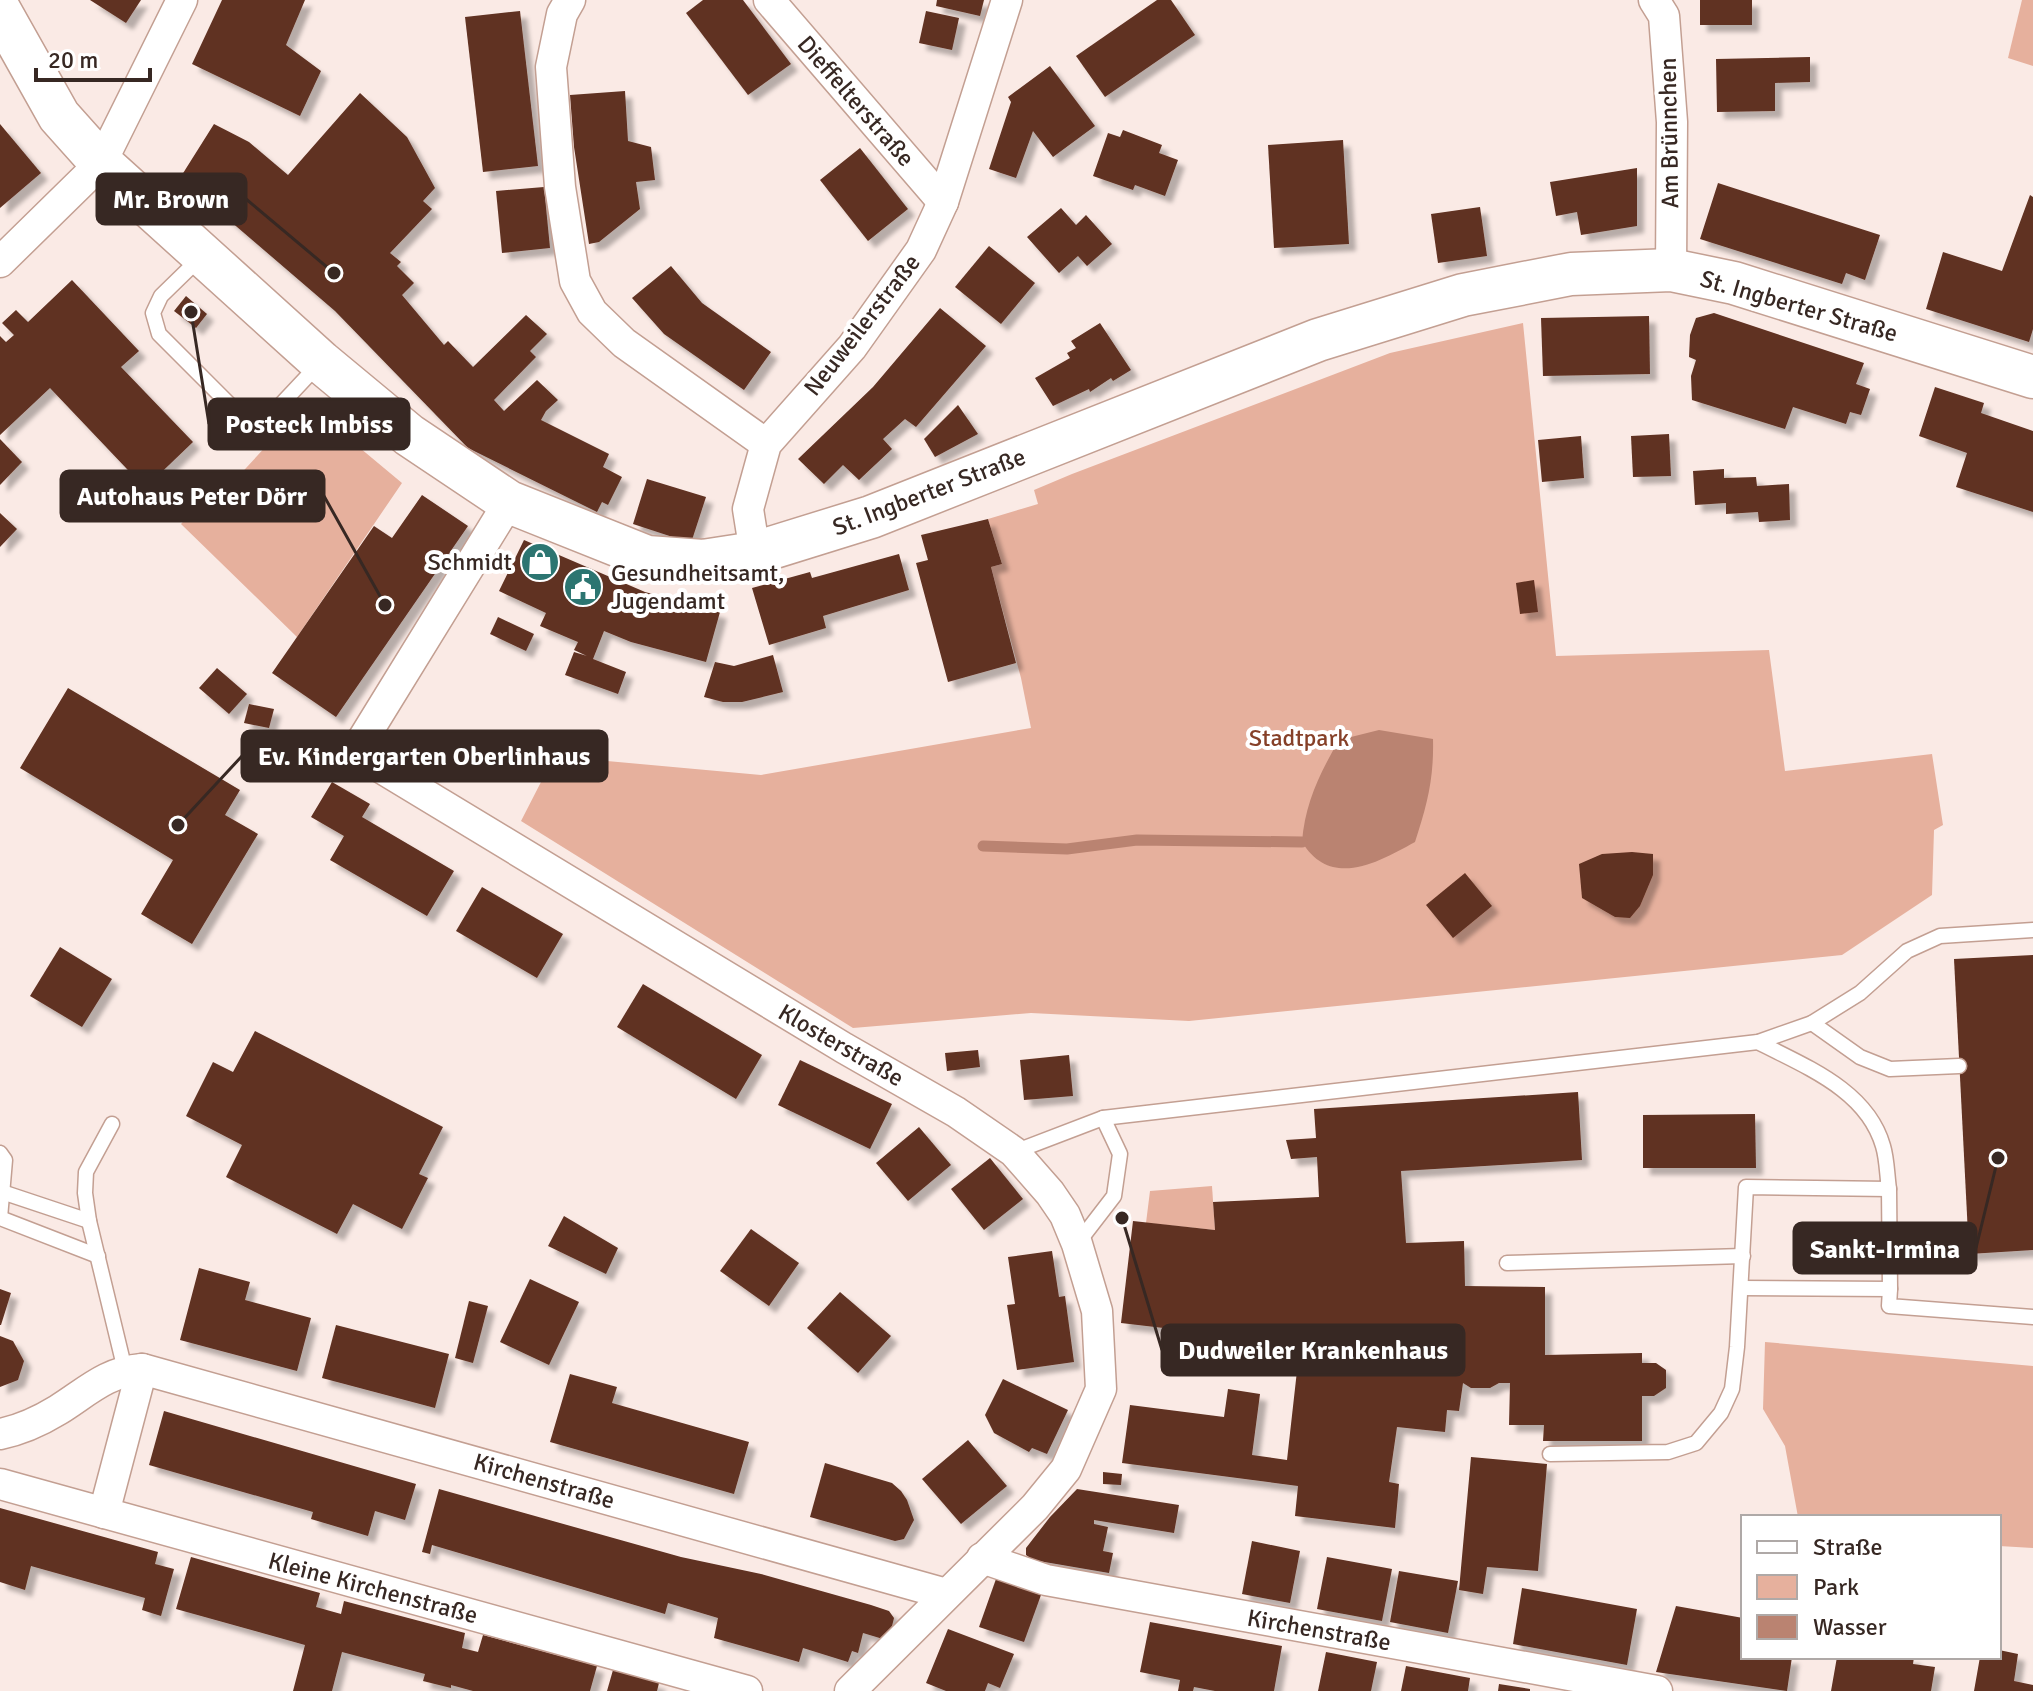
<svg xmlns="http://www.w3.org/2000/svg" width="2033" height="1691" font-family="Signika,sans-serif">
	<defs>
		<filter id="shadow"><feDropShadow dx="7" dy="7" stdDeviation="2" flood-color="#0004"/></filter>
	</defs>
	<rect width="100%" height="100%" fill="#faeae5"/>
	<g fill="#e6b09d">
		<polygon points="2022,0 2033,0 2033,66 2008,58"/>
		<polygon points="1523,323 1556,656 1769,650 1785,771 1932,754 1943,825 1934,830 1932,895 1842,955 1189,1021 1031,1013 853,1028 521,821 559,747 596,760 761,775 1031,728 1021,678 991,567 1002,564 988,519 1038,504 1034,490 1072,474 1390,353"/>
		<polygon points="306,403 402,483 297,637 181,524 225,474 234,481"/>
		<polygon points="1212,1186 1215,1230 1146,1223 1150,1191"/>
		<polygon points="1765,1342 2033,1366 2033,1548 1999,1546 1999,1517 1798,1517 1785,1446 1763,1409"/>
	</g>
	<path fill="#ba8371" d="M 1379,730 L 1433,739 C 1434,779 1427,805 1415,842 C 1377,863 1331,889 1302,842 C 1305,803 1320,773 1339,740 Z"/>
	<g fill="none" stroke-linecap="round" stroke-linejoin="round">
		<polyline stroke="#ba8371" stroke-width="11" points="983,846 1067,849 1137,840 1302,842"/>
	</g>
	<g fill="#603121" filter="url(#shadow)">
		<polygon points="90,0 141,0 126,23"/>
		<polygon points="222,0 305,0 286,45 321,71 300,116 192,64"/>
		<polygon points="703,0 743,0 791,64 748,95 686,13"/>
		<polygon points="937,0 984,0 980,16 936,6"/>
		<polygon points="1157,0 1171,0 1195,35 1105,97 1076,56"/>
		<rect x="1700" y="0" width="52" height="25"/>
		<polygon points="520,11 538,166 483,172 465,17"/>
		<polygon points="926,11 959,18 952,50 919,43"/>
		<polygon points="1810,57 1810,82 1775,83 1775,111 1717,112 1716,59"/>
		<polygon points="1050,66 1095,126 1053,157 1033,131 1016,178 989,169 1011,102 1008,97"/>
		<polygon points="625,91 628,141 651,147 655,180 636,182 640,209 599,242 589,244 574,147 570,95"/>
		<polygon points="360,93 407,137 435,188 423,201 432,209 390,253 401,262 397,266 414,283 402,295 444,345 448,341 473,367 526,315 547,334 530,351 536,357 494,400 504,411 537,380 558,400 546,411 541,420 609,454 603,467 622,477 608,505 602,502 597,512 468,448 335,311 180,178 214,124 249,142 288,175"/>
		<polygon points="0,124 41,173 0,208"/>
		<polygon points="1123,130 1162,145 1159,153 1178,160 1165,196 1135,185 1133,190 1093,176 1108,133 1120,137"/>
		<polygon points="1343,140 1349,244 1274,248 1268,145"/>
		<polygon points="860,148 908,209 868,241 820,180"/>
		<polygon points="1637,168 1637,226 1581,235 1577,212 1556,216 1550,182"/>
		<polygon points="1718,183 1880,235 1865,280 1846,273 1842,284 1700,239"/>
		<polygon points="544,187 550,248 502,253 496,191"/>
		<polygon points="2030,195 2033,197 2033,329 2029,342 1926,309 1943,252 2002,271"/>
		<polygon points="1480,207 1487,256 1438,263 1431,214"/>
		<polygon points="1061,208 1076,225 1086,215 1112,244 1087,266 1078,256 1059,273 1027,237"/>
		<polygon points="989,246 1035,283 1001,324 955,287"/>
		<polygon points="671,266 702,303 771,352 744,390 664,334 632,298"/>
		<polygon points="72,280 139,351 121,367 193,442 145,488 50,388 0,435 0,336 6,342 14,335 2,323 16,310 28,322"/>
		<polygon points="186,296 207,314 196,328 174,311"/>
		<polygon points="940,308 986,346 916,427 905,419 883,439 892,449 859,480 843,465 824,484 798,459 873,387"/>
		<polygon points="1714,313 1864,363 1856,384 1870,389 1861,415 1850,412 1846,424 1793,407 1785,429 1692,400 1691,376 1696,360 1689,357 1690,335 1696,318"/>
		<polygon points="1649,316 1650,374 1543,376 1541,318"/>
		<polygon points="1100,323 1131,370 1113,381 1111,378 1090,392 1089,389 1053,406 1035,378 1070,358 1067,353 1076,348 1071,341"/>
		<polygon points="1935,387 1984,403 1981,413 2033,431 2033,512 1956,487 1967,453 1919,436"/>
		<polygon points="958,405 978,434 935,457 924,439"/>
		<polygon points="1669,434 1671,476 1633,477 1631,436"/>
		<polygon points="1581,436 1584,478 1542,482 1538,440"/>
		<polygon points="0,439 22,462 0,485"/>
		<polygon points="1724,469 1724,478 1756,477 1757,486 1789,484 1790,520 1759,522 1758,512 1726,514 1726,503 1695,505 1693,471"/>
		<polygon points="647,479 706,497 691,543 633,524"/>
		<polygon points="422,495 468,526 336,717 272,673 374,526 392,538"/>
		<polygon points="0,513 17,529 0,547"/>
		<polygon points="988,519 1002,564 991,567 1016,663 948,682 916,563 928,560 921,535"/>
		<polygon points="524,540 645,592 720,612 706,662 631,642 604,631 593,659 626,672 618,694 565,675 574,652 587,656 574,650 578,642 540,626 546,613 499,591"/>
		<polygon points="899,554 909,590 823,616 826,628 769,645 752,588 810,572 812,578"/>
		<polygon points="1534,580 1538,612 1520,614 1516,583"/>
		<polygon points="498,617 534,634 526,651 490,634"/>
		<polygon points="773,655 783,692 742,702 723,702 704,697 715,662 734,666"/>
		<polygon points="217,668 247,694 229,714 199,688"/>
		<polygon points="68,688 240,790 225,815 258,834 192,944 141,914 173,860 20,768"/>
		<polygon points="249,704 274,709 269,728 244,723"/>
		<polygon points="332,782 370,804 362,817 454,871 427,916 330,860 344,836 311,817"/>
		<polygon points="1632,852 1653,854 1653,875 1640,906 1630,918 1615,917 1582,898 1579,864 1602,854"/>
		<polygon points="1465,873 1492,906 1453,938 1426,905"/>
		<polygon points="482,887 563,934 537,978 456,931"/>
		<polygon points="60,947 112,979 82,1027 30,996"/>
		<polygon points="2033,955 2033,1250 1969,1254 1954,959"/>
		<polygon points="643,984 762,1055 736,1099 617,1027"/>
		<polygon points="255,1031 443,1127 419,1174 428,1178 402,1229 353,1204 337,1234 226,1177 242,1145 186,1116 213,1062 233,1072"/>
		<polygon points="978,1050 980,1067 947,1071 945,1053"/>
		<polygon points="1069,1055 1073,1096 1024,1100 1020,1060"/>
		<polygon points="800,1060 892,1104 870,1149 778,1105"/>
		<polygon points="1578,1092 1582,1160 1401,1171 1406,1243 1464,1241 1465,1286 1545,1287 1545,1355 1642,1353 1642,1363 1656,1363 1666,1370 1666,1388 1654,1396 1642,1396 1642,1441 1543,1441 1544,1425 1509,1425 1510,1383 1499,1383 1490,1388 1471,1388 1463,1383 1459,1411 1447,1410 1445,1432 1397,1427 1389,1482 1399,1484 1395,1528 1295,1516 1298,1486 1122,1463 1130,1405 1224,1417 1228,1389 1260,1394 1252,1455 1287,1460 1300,1344 1121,1323 1133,1221 1215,1230 1213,1202 1319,1197 1317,1157 1291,1159 1286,1140 1316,1138 1314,1109"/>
		<polygon points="1755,1114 1756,1168 1643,1168 1643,1115"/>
		<polygon points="919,1127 951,1165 908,1201 876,1163"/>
		<polygon points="990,1158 1023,1199 984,1230 951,1189"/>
		<polygon points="564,1216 618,1248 606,1274 548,1246"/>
		<polygon points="751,1229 799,1263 769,1306 720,1271"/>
		<polygon points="1052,1251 1059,1297 1065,1296 1074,1362 1017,1370 1007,1305 1015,1304 1008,1257"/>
		<polygon points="199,1268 250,1282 245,1300 311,1318 297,1371 180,1340"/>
		<polygon points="530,1279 579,1302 549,1365 500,1342"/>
		<polygon points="0,1289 11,1293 1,1325 0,1325"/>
		<polygon points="840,1292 891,1336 858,1373 807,1328"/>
		<polygon points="469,1301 488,1306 473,1363 455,1358"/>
		<polygon points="336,1325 449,1354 435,1408 322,1378"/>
		<polygon points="0,1336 13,1341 24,1361 18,1380 0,1387"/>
		<polygon points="570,1374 617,1387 612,1403 749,1442 734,1494 550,1442"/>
		<polygon points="1003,1379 1068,1410 1047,1454 1032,1448 1029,1452 994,1433 985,1415"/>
		<polygon points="164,1411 416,1484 405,1520 375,1511 368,1536 311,1519 313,1512 149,1465"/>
		<polygon points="968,1440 1007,1486 961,1524 922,1479"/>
		<polygon points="1471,1457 1547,1464 1538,1571 1487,1567 1483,1594 1459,1590"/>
		<polygon points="825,1463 892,1483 901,1491 907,1500 914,1520 904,1539 895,1541 810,1517"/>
		<polygon points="1103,1472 1122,1474 1121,1485 1103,1484"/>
		<polygon points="439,1489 681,1557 761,1574 871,1605 889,1611 894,1618 892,1626 883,1639 863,1633 858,1653 852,1651 848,1662 803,1648 799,1662 714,1638 718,1618 668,1603 665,1614 432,1545 430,1554 422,1552"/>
		<polygon points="1077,1489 1179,1505 1174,1533 1094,1520 1094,1524 1108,1527 1103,1551 1113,1553 1109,1573 1033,1560 1026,1555 1026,1548 1050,1517"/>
		<polygon points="0,1508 158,1552 155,1564 174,1569 161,1616 142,1610 145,1598 31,1566 25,1590 0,1582"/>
		<polygon points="1252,1541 1300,1551 1290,1603 1242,1594"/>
		<polygon points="191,1557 320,1593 316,1607 341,1614 344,1601 465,1633 462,1648 478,1652 483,1635 597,1666 590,1691 473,1691 451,1685 451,1688 423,1681 425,1674 342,1652 332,1691 293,1691 305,1645 176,1609"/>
		<polygon points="1327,1557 1392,1569 1382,1621 1317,1609"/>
		<polygon points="1399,1571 1458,1581 1448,1633 1390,1622"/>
		<polygon points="996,1579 1041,1595 1024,1642 979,1627"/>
		<polygon points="1522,1588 1637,1609 1627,1665 1513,1644"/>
		<polygon points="1676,1606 1743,1618 1743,1657 1792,1657 1787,1691 1656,1672"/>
		<polygon points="1150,1622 1282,1646 1274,1691 1215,1691 1194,1687 1193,1691 1178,1691 1180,1680 1140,1672"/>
		<polygon points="948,1629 1014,1654 1000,1688 988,1683 985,1691 946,1691 926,1683"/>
		<polygon points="1999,1650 2018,1654 2014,1681 2033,1685 2033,1691 1974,1691 1980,1657 1999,1657"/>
		<polygon points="1326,1652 1377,1662 1371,1691 1318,1691"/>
		<polygon points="1837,1657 1914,1657 1913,1664 1935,1667 1931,1691 1831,1691"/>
		<polygon points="1406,1666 1470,1678 1468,1691 1401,1691"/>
		<polygon points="613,1670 659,1683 657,1691 607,1691"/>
		<polygon points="1499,1684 1530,1689 1530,1691 1498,1691"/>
	</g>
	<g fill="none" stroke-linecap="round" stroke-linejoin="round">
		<g stroke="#c39f92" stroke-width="17">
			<g id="lane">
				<polyline points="200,258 161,296 153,313 159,334 256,431 318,365"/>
				<polyline points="1812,1023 1860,1057 1890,1069 1959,1066"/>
				<polyline points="112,1124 86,1172 85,1193 89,1221 125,1370"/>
				<polyline points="1014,1152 1103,1118 1758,1042 1812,1023 1860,993 1907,951 1940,936 2033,930"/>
				<polyline points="0,1153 5,1160 0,1218"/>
				<polyline points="2,1192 89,1221"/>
				<polyline points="0,1218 98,1256"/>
				<polyline points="1077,1244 1114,1196 1120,1154 1103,1118"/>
				<polyline points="1507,1263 1743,1256"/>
				<polyline points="1741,1288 1890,1289 1889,1189"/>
				<polyline points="1890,1289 1889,1306 2033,1317"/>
				<path d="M 1550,1454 L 1668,1452 L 1696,1443 L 1721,1413 L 1732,1389 L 1737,1347 L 1746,1187 L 1889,1189 C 1887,1175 1887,1159 1883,1146 C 1867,1090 1806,1067 1758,1042"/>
			</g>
		</g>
		<g stroke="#c39f92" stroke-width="33">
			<g id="street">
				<polyline points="570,0 562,14 551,67 560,187 575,281 592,312 624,343 766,444"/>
				<polyline points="769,0 943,202"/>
				<polyline points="1654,0 1664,16 1672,122 1671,270"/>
				<polyline points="0,262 101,163 182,0"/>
				<polyline points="509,502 355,752 844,1048 956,1112 1014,1152 1050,1193 1065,1215 1077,1244 1097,1311 1101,1389 1066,1469 1035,1507 850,1691"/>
				<polyline points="755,553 748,509 766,444 852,347 921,250 943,202 1007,0"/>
				<path d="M 0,1434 C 20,1430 40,1421 58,1410 C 87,1392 106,1372 142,1369 L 946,1594"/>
				<polyline points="0,1484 747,1691"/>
				<polyline points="104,1513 142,1369"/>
				<polyline points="982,1558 1046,1580 1657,1691"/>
			</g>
		</g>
		<g stroke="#c39f92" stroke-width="45">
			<polyline id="secondary" points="0,11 59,116 101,163 321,362 409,435 509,502 647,557 703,561 755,553 871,517 1318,340 1463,295 1571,274 1671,270 1734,283 2033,377"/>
		</g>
		<use href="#lane" stroke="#fff" stroke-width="14"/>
		<use href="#street" stroke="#fff" stroke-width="30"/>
		<use href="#secondary" stroke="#fff" stroke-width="42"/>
	</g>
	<defs>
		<g id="shop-disc" transform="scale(2)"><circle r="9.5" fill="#2c7571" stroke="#fff"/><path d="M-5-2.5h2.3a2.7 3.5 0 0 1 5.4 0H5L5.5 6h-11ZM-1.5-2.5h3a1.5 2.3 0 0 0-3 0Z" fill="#fff"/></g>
		<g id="civic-disc" transform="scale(2)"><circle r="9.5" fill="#2c7571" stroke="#fff"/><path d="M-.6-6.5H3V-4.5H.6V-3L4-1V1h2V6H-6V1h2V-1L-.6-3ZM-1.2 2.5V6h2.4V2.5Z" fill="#fff"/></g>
	</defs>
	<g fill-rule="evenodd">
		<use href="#shop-disc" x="540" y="562"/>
		<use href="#civic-disc" x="583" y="587"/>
	</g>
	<g text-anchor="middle" stroke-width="8" stroke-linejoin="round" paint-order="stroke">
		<g font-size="24" fill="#372823" stroke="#fff">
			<text transform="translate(856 101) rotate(49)" y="8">Dieffelterstraße</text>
			<text transform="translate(1669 133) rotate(-91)" y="8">Am Brünnchen</text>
			<text transform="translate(1799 306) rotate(16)" y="8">St. Ingberter Straße</text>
			<text transform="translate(862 325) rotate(-52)" y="8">Neuweilerstraße</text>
			<text transform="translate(929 492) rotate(-21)" y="8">St. Ingberter Straße</text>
			<text transform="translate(841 1045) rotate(30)" y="8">Klosterstraße</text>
			<text transform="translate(544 1481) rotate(16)" y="8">Kirchenstraße</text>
			<text transform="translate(373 1588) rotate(15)" y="8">Kleine Kirchenstraße</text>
			<text transform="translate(1319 1630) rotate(10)" y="8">Kirchenstraße</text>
		</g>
		<g font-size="24" fill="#372823" stroke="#fff" text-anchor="end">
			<text x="512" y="570">Schmidt</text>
			<text x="611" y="581" text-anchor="start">Gesundheitsamt,<tspan x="611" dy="28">Jugendamt</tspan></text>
		</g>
		<g font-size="24" fill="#864028" stroke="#fff">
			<text x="1299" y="746">Stadtpark</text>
		</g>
	</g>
	<path fill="none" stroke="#372823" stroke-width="3" d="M334 273L246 199M191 312L209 424M385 605L324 496M178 825L242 756M1998 1158L1976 1248M1122 1218L1162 1350"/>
	<g fill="#372823" stroke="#fff" stroke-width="3">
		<circle cx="334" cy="273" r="8"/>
		<circle cx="191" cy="312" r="8"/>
		<circle cx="385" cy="605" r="8"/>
		<circle cx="178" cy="825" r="8"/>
		<circle cx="1998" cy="1158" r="8"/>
		<circle cx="1122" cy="1218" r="8"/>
	</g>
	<g fill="#372823" stroke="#372823" stroke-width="3">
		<rect x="97" y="174" width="149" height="50" rx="8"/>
		<rect x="209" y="399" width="200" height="50" rx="8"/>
		<rect x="61" y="471" width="263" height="50" rx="8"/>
		<rect x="242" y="731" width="365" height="50" rx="8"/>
		<rect x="1794" y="1223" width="182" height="50" rx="8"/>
		<rect x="1162" y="1325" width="302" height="50" rx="8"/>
	</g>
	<g font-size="26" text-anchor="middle" font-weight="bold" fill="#fff">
		<text x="171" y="208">Mr. Brown</text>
		<text x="309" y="433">Posteck Imbiss</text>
		<text x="192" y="505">Autohaus Peter Dörr</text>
		<text x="424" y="765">Ev. Kindergarten Oberlinhaus</text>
		<text x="1885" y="1258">Sankt-Irmina</text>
		<text x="1313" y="1359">Dudweiler Krankenhaus</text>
	</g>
	<rect x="1741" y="1515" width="260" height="144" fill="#ffffff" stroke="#afa9a7" stroke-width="2"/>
	<rect x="1757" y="1541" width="40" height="12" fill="#ffffff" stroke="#afa9a7" stroke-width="2"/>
	<text x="1813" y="1555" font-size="24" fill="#372823">Straße</text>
	<rect x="1757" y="1575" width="40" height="24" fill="#e6b09d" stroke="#afa9a7" stroke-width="2"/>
	<text x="1813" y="1595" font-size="24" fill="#372823">Park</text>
	<rect x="1757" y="1615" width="40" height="24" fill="#ba8371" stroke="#afa9a7" stroke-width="2"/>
	<text x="1813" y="1635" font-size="24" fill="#372823">Wasser</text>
	<path d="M36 68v12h114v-12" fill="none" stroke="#372823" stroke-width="4"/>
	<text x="48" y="68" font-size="24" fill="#372823" stroke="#ffffff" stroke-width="6" paint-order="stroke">20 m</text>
</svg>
